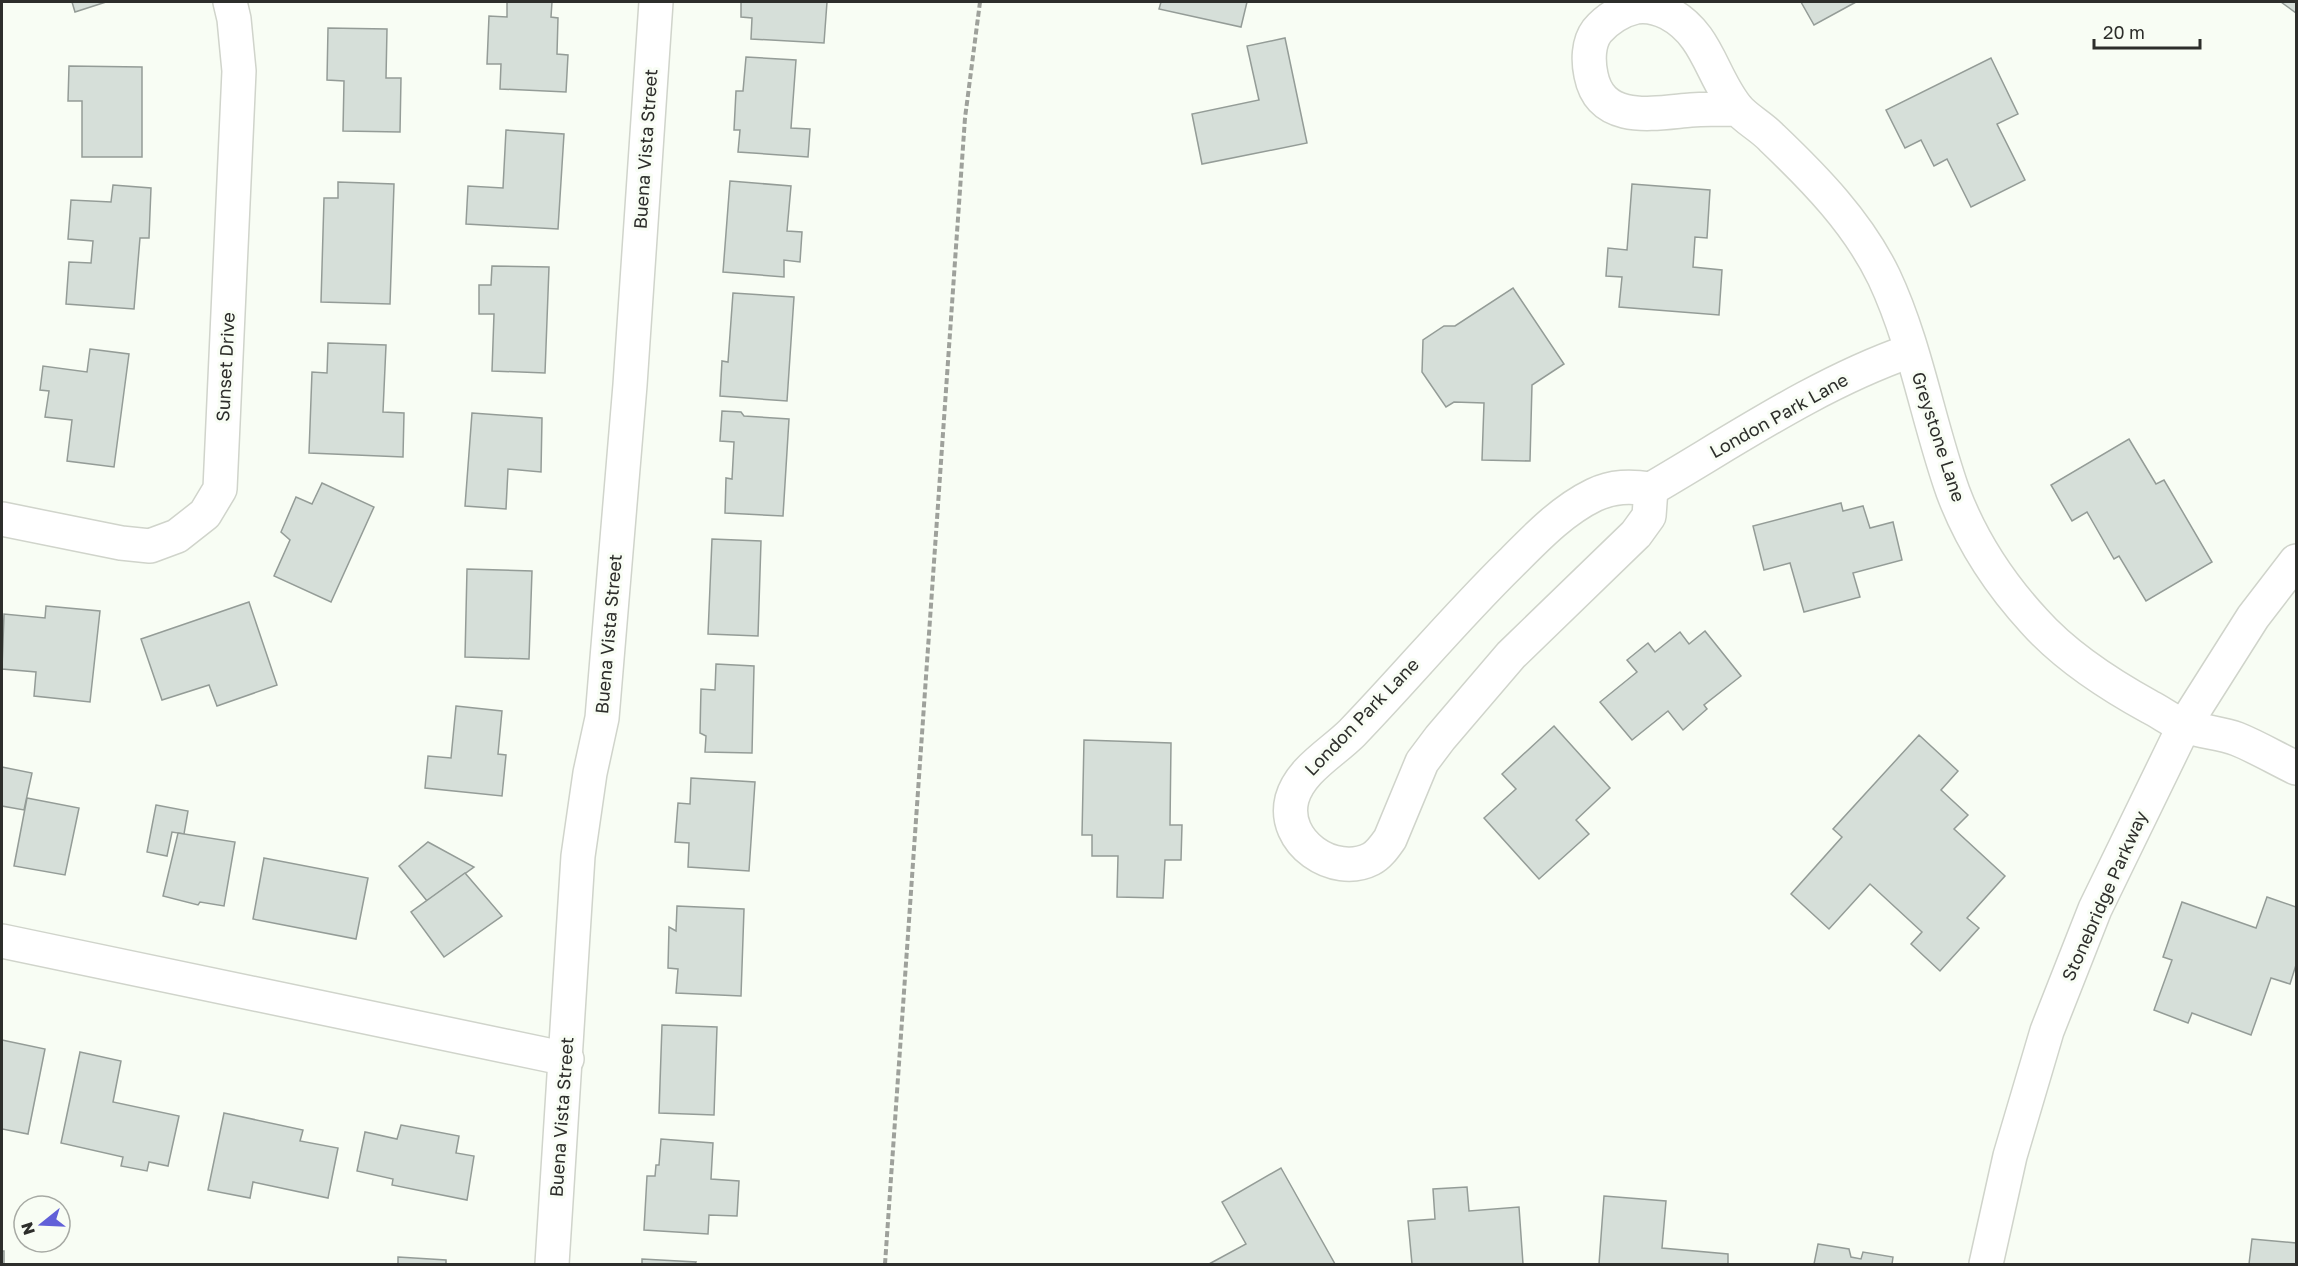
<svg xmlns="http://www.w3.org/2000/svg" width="2298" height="1266" font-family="'Golos Text',sans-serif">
	<rect width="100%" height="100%" fill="#f8fdf4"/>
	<g fill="#d6dfd9" stroke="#949c97" stroke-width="1.5">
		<polygon points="72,2 106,2 75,12"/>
		<polygon points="507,2 552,2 551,17 558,18 557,54 568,55 566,92 500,89 501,64 487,64 489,16 507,17"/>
		<polygon points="741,2 827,2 824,43 751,39 752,18 741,17"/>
		<polygon points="1161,2 1247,2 1241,27 1159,9"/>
		<polygon points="1801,2 1856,2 1814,25"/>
		<polygon points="2281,2 2296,2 2296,13"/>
		<polygon points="328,28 387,29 386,78 401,78 400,132 343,131 344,81 327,80"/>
		<polygon points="1285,38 1307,143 1202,164 1192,114 1259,100 1247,46"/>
		<polygon points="746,57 796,60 791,128 810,129 808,157 738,152 740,130 734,130 736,91 743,91"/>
		<polygon points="1991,58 2018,114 1997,124 2025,180 1971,207 1947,159 1934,166 1921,140 1905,148 1886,110"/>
		<polygon points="69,66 142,67 142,157 82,157 82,101 68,101"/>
		<polygon points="506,130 564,134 558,229 466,224 468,186 503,188"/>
		<polygon points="730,181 791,186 787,231 802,232 800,262 784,260 784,277 723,272"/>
		<polygon points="338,182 394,184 390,304 321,302 324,198 338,198"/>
		<polygon points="1632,184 1710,190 1707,238 1695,237 1693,267 1722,270 1719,315 1619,307 1622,277 1606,276 1608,248 1627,250"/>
		<polygon points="113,185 151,188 149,238 140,238 134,309 66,304 69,262 91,263 93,241 68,239 71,200 111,202"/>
		<polygon points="492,266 549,267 545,373 492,371 494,314 479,314 479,285 491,285"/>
		<polygon points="1513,288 1564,364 1532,385 1530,461 1482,460 1484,403 1454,402 1446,407 1422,372 1423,340 1444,326 1455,326"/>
		<polygon points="733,293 794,297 787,401 720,396 722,361 728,362"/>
		<polygon points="328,343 386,345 383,412 404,413 403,457 309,453 312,372 327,373"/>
		<polygon points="90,349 129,354 114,467 67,461 72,420 45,417 49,391 40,390 43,366 87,372"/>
		<polygon points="722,411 741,412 744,416 789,419 783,516 725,513 726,478 732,479 734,442 720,441"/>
		<polygon points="472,413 542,418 541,472 508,469 506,509 465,506"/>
		<polygon points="2129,439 2156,484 2164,480 2212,562 2146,601 2119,556 2114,559 2087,512 2072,521 2051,485"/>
		<polygon points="322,483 374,507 331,602 274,576 290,540 281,532 296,497 312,504"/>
		<polygon points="1841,503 1843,511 1863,506 1870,528 1893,522 1902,560 1853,573 1860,597 1804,612 1790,563 1764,570 1753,526"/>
		<polygon points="712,539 761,541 758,636 708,634"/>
		<polygon points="467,569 532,571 529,659 465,657"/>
		<polygon points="249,602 277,685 217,706 209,685 162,700 141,639"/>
		<polygon points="46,606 100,611 90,702 34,696 36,672 2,669 4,614 45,618"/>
		<polygon points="1705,631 1741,676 1704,705 1707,709 1683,730 1668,711 1632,740 1600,702 1637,672 1627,660 1648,643 1655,652 1680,632 1689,644"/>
		<polygon points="716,664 754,666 752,753 705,752 706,736 700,733 701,689 715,690"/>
		<polygon points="456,706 502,711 498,754 506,755 502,796 425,788 428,756 451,758"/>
		<polygon points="1554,726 1610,788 1576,820 1589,834 1539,879 1484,818 1516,789 1502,774"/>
		<polygon points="1919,735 1958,771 1941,790 1968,815 1954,829 2005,876 1967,918 1979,928 1940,971 1911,944 1922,932 1870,884 1829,929 1791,894 1842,837 1833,829"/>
		<polygon points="1084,740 1171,743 1170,825 1182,825 1181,860 1165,860 1163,898 1117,897 1118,856 1092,856 1092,835 1082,835"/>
		<polygon points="2,767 32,773 24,810 2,806"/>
		<polygon points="691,778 755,782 749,871 688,867 689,843 675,842 678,803 690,804"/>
		<polygon points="27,798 79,808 65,875 14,866"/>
		<polygon points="156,805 188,811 184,834 172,832 167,856 147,852"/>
		<polygon points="178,833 235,842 224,906 200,902 198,905 163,896"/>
		<polygon points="428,842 474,867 427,901 399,866"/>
		<polygon points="264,858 368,878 356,939 253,919"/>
		<polygon points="465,873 502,916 444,957 411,912"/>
		<polygon points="2267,897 2296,907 2296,965 2290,984 2271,978 2251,1035 2192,1013 2188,1023 2154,1010 2172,960 2163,957 2182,902 2256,928"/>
		<polygon points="677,906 744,909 741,996 676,993 678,969 668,968 669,927 676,931"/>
		<polygon points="662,1025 717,1027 714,1115 659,1113"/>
		<polygon points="2,1040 45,1049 28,1134 2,1129"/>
		<polygon points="80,1052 121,1061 113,1102 179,1116 168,1166 149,1162 147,1171 121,1166 123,1157 61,1143"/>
		<polygon points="224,1113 303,1130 300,1141 338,1148 328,1198 253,1182 250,1198 208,1190"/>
		<polygon points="401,1125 459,1136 456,1153 474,1156 467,1200 392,1185 393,1179 357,1171 365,1132 397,1139"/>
		<polygon points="661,1139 713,1143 711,1179 739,1181 737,1216 709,1215 708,1234 644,1230 647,1176 655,1176 656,1165 659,1165"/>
		<polygon points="1281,1168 1335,1264 1209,1264 1246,1244 1222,1202"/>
		<polygon points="1467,1187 1469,1211 1519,1207 1523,1264 1412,1264 1408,1221 1435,1219 1433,1189"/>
		<polygon points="1604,1196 1666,1201 1662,1248 1728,1254 1728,1264 1599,1264"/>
		<polygon points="2252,1239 2296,1243 2296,1264 2249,1264"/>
		<polygon points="1818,1244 1849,1249 1851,1257 1861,1259 1863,1252 1893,1257 1892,1264 1814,1264"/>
		<rect x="2" y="1251" width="2" height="13"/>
		<polygon points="398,1257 446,1260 446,1264 398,1264"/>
		<polygon points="642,1259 696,1262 695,1264 642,1264"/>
	</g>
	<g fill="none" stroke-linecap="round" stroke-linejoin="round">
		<g stroke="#d0d4cb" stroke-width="36">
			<g id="minor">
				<path d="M 1738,109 C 1722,109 1707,109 1691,110 C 1655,113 1601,125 1591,75 C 1588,61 1588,43 1597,31 C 1607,19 1622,10 1636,7 C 1648,5 1658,8 1668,13 C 1708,34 1711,76 1737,108 C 1746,119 1762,127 1772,138 C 1815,179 1858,223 1884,277 C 1916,345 1928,422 1953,492 C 1971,540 1999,583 2034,621 C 2066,657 2108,684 2150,707 C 2162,713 2173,722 2185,726 C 2202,732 2221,733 2237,739 C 2257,747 2277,759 2296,768"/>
				<path d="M 1651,489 L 1649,516 L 1636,534 L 1511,655 L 1440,738 L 1422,762 L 1390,839 C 1385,846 1379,855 1371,859 C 1334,878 1281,842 1292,799 C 1300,770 1332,753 1352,733 C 1406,677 1455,618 1510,564 C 1535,539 1561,511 1594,495 C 1613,486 1630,486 1651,489 C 1735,440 1818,383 1910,351"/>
				<polyline points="2,519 121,543 150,546 177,536 205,514 220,489 239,71 234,19 230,2"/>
				<polyline points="2,941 567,1059"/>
				<polyline points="552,1264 578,856 590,773 602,718 630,385 656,2"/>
				<polyline points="1986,1264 2010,1156 2047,1031 2095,909 2184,726 2253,617 2296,561"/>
			</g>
		</g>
		<polyline stroke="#9ea19b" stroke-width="4" stroke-dasharray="6 3" stroke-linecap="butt" points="885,1264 965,118 980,2"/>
		<use href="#minor" stroke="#fff" stroke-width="33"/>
	</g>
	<g text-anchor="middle" stroke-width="6" stroke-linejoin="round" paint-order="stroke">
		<g font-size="18" fill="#2d2e2b" stroke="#f8fdf4">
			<text transform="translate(646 149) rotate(-86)" y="6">Buena Vista Street</text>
			<text transform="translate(226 367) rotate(-87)" y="6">Sunset Drive</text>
			<text transform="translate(1779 416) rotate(-29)" y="6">London Park Lane</text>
			<text transform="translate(1938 437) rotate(72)" y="6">Greystone Lane</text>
			<text transform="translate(609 634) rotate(-85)" y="6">Buena Vista Street</text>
			<text transform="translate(1362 717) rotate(-46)" y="6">London Park Lane</text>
			<text transform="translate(2105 896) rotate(-66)" y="6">Stonebridge Parkway</text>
			<text transform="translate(562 1117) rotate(-86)" y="6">Buena Vista Street</text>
		</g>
	</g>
	<rect width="2298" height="1266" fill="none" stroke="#2d2e2b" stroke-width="6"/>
	<g transform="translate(42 1224) rotate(252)"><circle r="28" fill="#f8fdf4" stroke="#a7aaa4" stroke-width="1.5"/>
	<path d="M0-4.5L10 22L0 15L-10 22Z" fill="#6160d8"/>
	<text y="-9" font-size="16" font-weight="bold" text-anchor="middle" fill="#2d2e2b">N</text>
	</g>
	<path d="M2094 39v9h106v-9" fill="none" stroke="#2d2e2b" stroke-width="3"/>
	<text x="2103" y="39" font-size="18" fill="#2d2e2b" stroke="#f8fdf4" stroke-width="4.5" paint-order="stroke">20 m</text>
</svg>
